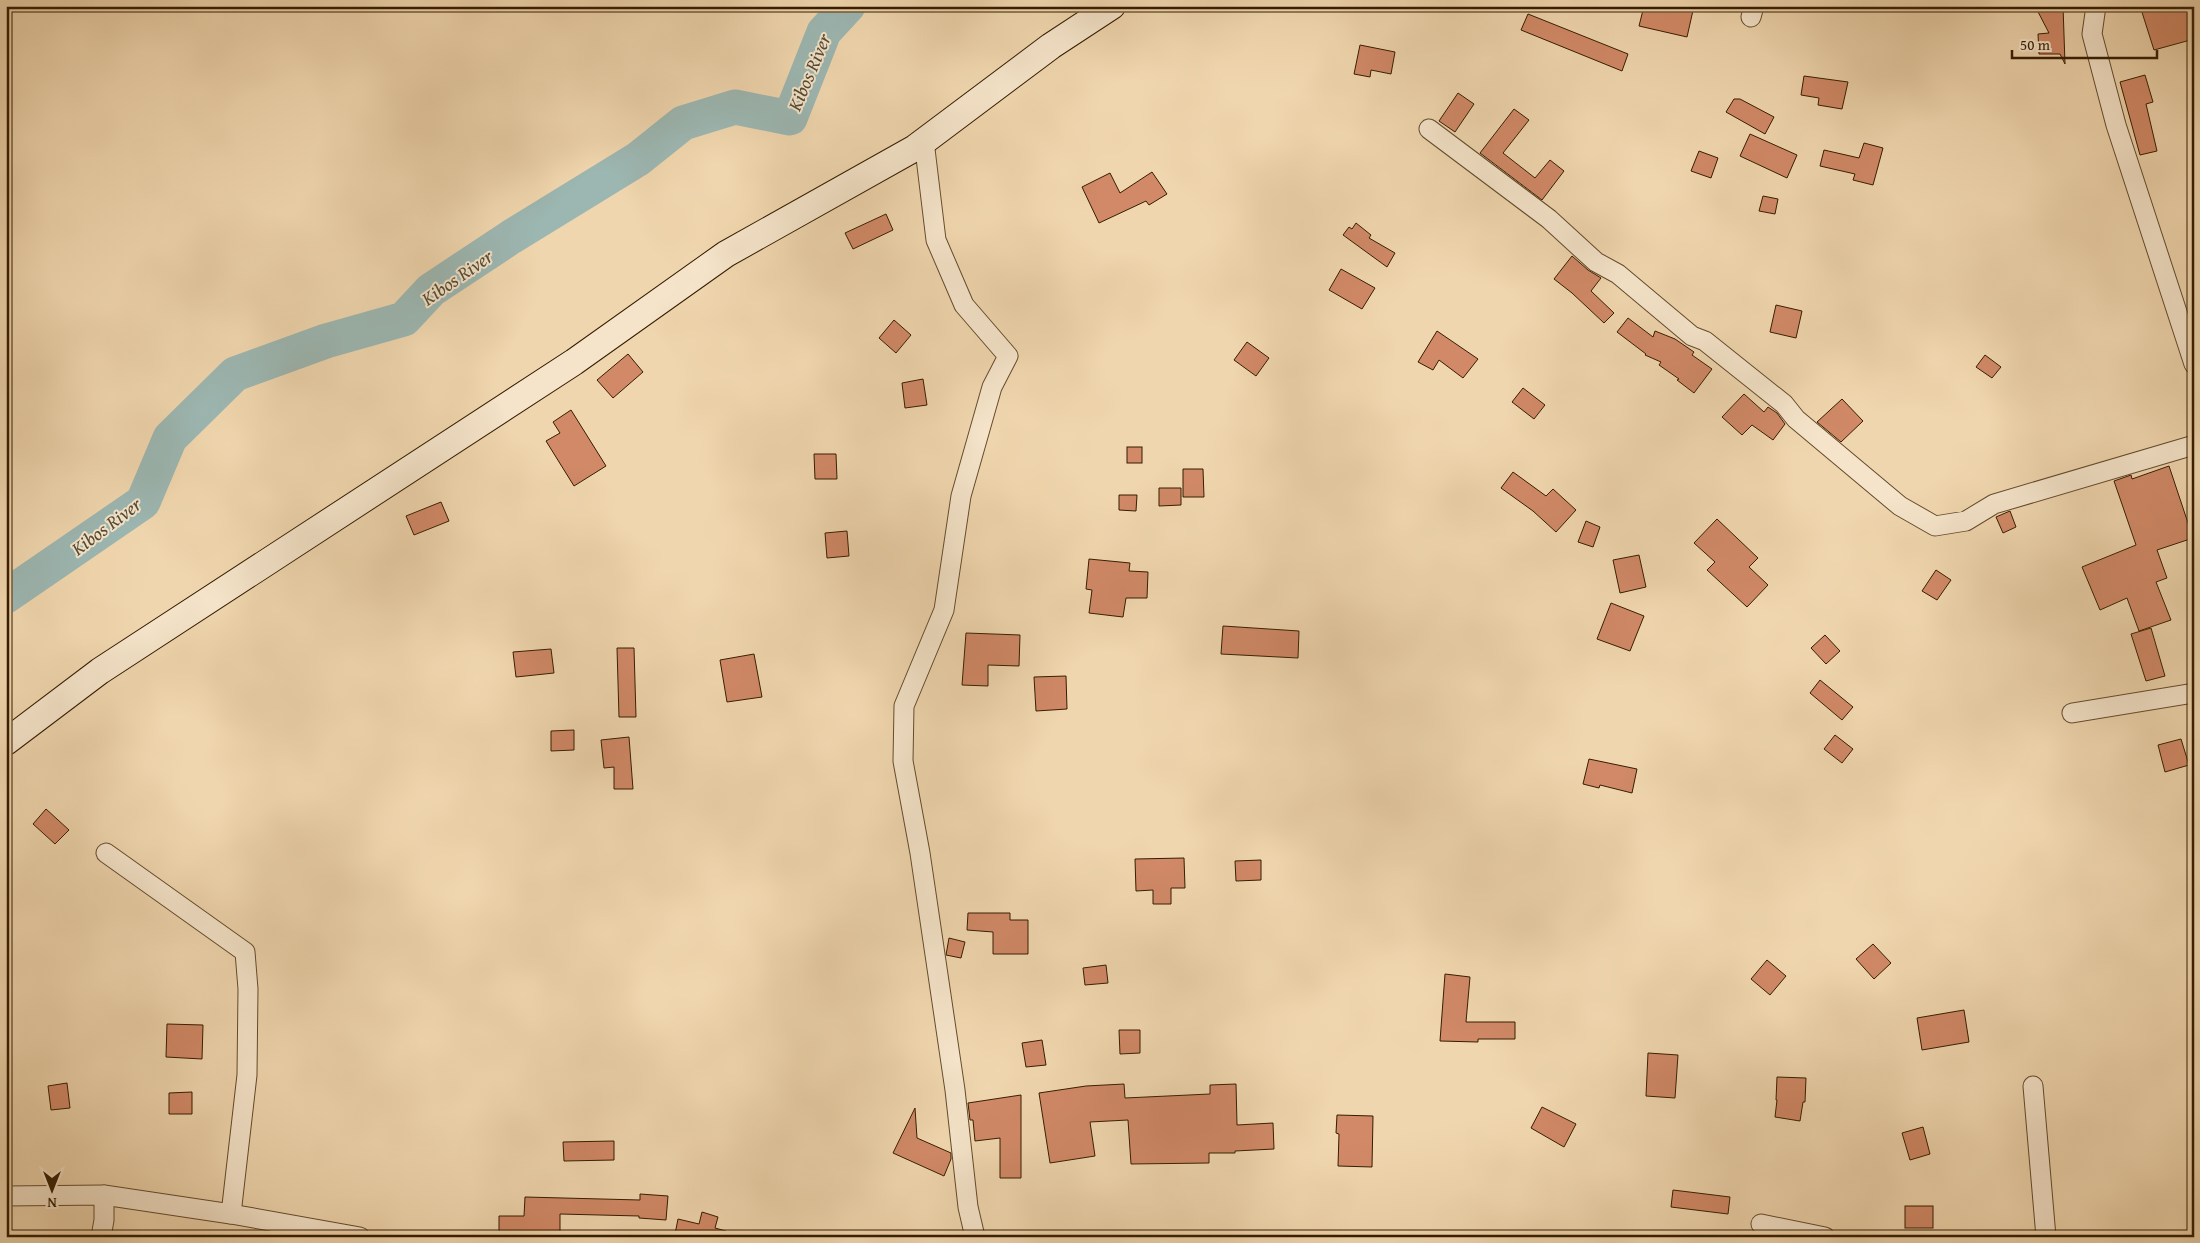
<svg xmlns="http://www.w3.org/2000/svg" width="2200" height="1243" font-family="'Gentium Book Plus',serif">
	<rect width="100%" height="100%" fill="#f0d6ae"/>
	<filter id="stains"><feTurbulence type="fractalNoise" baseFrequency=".004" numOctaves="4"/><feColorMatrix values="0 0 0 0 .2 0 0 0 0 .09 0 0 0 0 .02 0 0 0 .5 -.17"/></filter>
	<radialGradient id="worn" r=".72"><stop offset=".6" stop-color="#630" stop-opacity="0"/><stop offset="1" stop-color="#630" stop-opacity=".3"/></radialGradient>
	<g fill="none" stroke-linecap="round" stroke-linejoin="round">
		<polyline stroke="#9cb7b2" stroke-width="35" points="6,596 143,502 170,438 235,374 326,341 404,319 431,290 511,237 638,159 683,123 735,107 790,118 824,32 848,6"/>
	</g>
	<g fill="#d18967" stroke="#351d00">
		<polygon points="1644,6 1694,6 1687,37 1639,26"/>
		<polygon points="2035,6 2063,6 2065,64 2060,54 2039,54 2038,34 2049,33"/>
		<polygon points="2140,6 2194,6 2194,39 2154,50"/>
		<polygon points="1528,14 1628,54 1622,71 1521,30"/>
		<polygon points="1360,45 1395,52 1391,74 1371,70 1370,77 1354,74"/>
		<polygon points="2145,75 2153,102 2146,104 2157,151 2140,155 2120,82"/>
		<polygon points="1804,76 1848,82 1842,109 1818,105 1819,98 1801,95"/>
		<polygon points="1458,93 1474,104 1455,132 1439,121"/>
		<polygon points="1734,99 1740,99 1774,117 1765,134 1726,112"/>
		<polygon points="1514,109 1529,120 1503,153 1535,178 1550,160 1564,171 1542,200 1480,153"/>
		<polygon points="1750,134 1797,155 1787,178 1740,156"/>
		<polygon points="1864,143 1883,148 1873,185 1853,180 1855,174 1820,166 1824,150 1859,158"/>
		<polygon points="1699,151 1718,158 1711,178 1691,171"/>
		<polygon points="1152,172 1167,194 1149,205 1146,201 1099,223 1082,187 1110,173 1120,193"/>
		<polygon points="1763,196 1778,199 1775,214 1759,211"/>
		<polygon points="886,214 893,230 853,249 845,233"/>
		<polygon points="1356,223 1371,235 1369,238 1395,253 1387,267 1343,235 1349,227 1352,229"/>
		<polygon points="1572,256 1588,270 1601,278 1591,291 1614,313 1604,323 1572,293 1554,279"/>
		<polygon points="1341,269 1375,288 1362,309 1329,290"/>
		<polygon points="1776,305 1802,311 1796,338 1770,332"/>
		<polygon points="1628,318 1653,337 1655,331 1675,339 1694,352 1692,355 1712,369 1694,393 1677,380 1679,379 1659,365 1661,362 1645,355 1646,354 1617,332"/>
		<polygon points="894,320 911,335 896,353 879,338"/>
		<polygon points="1437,331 1478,359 1463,378 1439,360 1433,370 1418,362"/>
		<polygon points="1247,342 1269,358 1256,376 1234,360"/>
		<polygon points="628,354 643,372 613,398 597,380"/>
		<polygon points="1985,355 2001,367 1992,378 1976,367"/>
		<polygon points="923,379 927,405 905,408 902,383"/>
		<polygon points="1523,388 1545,405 1534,419 1512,402"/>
		<polygon points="1744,394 1764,412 1768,407 1777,413 1785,424 1773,440 1752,425 1742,435 1722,417"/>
		<polygon points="1842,399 1863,421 1841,442 1817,422"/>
		<polygon points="571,410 606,466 574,486 546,441 560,433 553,422"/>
		<rect x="1127" y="447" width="15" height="16"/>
		<polygon points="814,454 836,454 837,479 815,479"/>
		<polygon points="2169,466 2193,538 2157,550 2167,578 2156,582 2171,620 2139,631 2127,598 2100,610 2082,567 2136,545 2114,481 2131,475 2132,479"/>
		<polygon points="1183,469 1203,469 1204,497 1183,497"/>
		<polygon points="1513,472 1546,496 1553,489 1576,510 1556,532 1533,511 1501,488"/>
		<polygon points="1159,488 1181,488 1181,505 1159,506"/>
		<polygon points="1119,495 1137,495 1136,511 1119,510"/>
		<polygon points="441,502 449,521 414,535 406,516"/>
		<polygon points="2010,511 2016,527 2003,533 1996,517"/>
		<polygon points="1717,519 1758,558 1749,567 1768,585 1747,607 1707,570 1715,562 1694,543"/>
		<polygon points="1586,521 1600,527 1593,547 1578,542"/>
		<polygon points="847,531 849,556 827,558 825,533"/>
		<polygon points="1639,555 1646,587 1620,593 1613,560"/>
		<polygon points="1089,559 1130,563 1129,571 1148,572 1147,598 1126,598 1123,617 1089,613 1092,590 1086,589"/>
		<polygon points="1936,570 1951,580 1937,600 1922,591"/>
		<polygon points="1611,603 1644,616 1630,651 1597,639"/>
		<polygon points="1223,626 1299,631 1298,658 1221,654"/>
		<polygon points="2151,628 2165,676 2146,681 2131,634"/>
		<polygon points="966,633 1020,635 1019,666 988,665 988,686 962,685"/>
		<polygon points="1825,635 1840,651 1826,664 1811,648"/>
		<polygon points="617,648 634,648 636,717 619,717"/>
		<polygon points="551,649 554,673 516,677 513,652"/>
		<polygon points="754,654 762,697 727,702 720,660"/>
		<polygon points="1066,676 1067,709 1036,711 1034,677"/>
		<polygon points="1820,680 1853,707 1842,720 1810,693"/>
		<polygon points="574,730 574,750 551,751 551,731"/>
		<polygon points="1835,735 1853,749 1842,763 1824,749"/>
		<polygon points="629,737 633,789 614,789 614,767 604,768 601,740"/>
		<polygon points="2181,739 2189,765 2165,772 2158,745"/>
		<polygon points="1589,759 1637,769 1632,793 1600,785 1599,788 1583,784"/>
		<polygon points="46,809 69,830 55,844 33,824"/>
		<polygon points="1184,858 1185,888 1171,888 1171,904 1153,904 1153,890 1136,891 1135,859"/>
		<polygon points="1261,860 1261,880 1236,881 1235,861"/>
		<polygon points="968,913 1010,913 1010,920 1028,920 1028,954 993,954 993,932 967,930"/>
		<polygon points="949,938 965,942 961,958 946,955"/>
		<polygon points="1873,944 1891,963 1874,979 1856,959"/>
		<polygon points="1767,960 1786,976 1770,995 1751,979"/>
		<polygon points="1106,965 1108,983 1085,985 1083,968"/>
		<polygon points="1445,974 1470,977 1466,1022 1515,1022 1515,1039 1478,1039 1478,1042 1440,1041"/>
		<polygon points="1964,1010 1969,1042 1922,1050 1917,1018"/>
		<polygon points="167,1024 203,1025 202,1059 166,1057"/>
		<polygon points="1119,1030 1140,1030 1140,1053 1120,1054"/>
		<polygon points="1042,1040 1046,1065 1026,1067 1022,1043"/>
		<polygon points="1648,1053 1678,1055 1675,1098 1646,1096"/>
		<polygon points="1777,1077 1806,1078 1805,1102 1803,1102 1800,1121 1775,1117 1777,1100 1776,1100"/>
		<polygon points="67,1083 70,1108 51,1110 48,1086"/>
		<polygon points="1124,1084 1125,1098 1210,1094 1210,1085 1236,1084 1237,1125 1273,1123 1274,1149 1235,1151 1235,1153 1209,1153 1209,1163 1131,1164 1128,1120 1090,1122 1095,1156 1050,1163 1039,1093 1086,1086"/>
		<polygon points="192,1092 192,1114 169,1114 169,1093"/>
		<polygon points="1021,1095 1021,1178 1000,1178 1000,1138 975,1141 973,1120 970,1120 968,1103"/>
		<polygon points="1542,1107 1576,1124 1564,1147 1531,1128"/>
		<polygon points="915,1108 917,1138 951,1153 951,1159 944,1176 893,1153"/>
		<polygon points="1337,1115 1373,1116 1372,1167 1338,1166 1339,1134 1336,1133"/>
		<polygon points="1923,1127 1930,1154 1910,1160 1902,1133"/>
		<polygon points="614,1141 614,1160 564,1161 563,1142"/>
		<polygon points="1673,1190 1730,1197 1728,1214 1671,1207"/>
		<polygon points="640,1194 668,1196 666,1220 639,1218 639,1216 560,1214 560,1237 499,1236 499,1216 524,1216 525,1197 640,1200"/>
		<rect x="1905" y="1206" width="28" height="22"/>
		<polygon points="702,1212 718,1217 715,1228 726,1231 726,1237 686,1237 675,1234 678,1219 699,1224"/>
	</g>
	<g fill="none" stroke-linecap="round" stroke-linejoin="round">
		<g stroke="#644b2c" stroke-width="21">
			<g id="minor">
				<polyline points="2096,6 2092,34 2116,125 2194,364"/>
				<polyline points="1751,17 1754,6"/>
				<polyline points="1429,129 1549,219 1596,262 1618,274 1692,336 1705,341 1784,404 1796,419 1900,506 1935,526 1966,521 1994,504 2194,445"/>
				<polyline points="924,141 936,240 964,305 1008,356 992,387 961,496 944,610 904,706 903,761 920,853 955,1090 968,1207 975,1237"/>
				<polyline points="2072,713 2194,693"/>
				<polyline points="106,853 245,952 248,989 247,1075 231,1214"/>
				<polyline points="2033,1086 2046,1237"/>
				<polyline points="6,1196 104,1195 231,1214 360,1237"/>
				<polyline points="1761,1224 1825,1237"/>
				<polyline points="101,1237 104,1220 104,1195"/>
			</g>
		</g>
		<g stroke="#351d00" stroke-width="28">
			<polyline id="secondary" points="6,742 100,671 574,362 726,254 915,148 1051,46 1112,6"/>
		</g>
		<use href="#minor" stroke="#f5e4ca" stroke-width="19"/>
		<use href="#secondary" stroke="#f5e4ca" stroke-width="26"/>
	</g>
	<g text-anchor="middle" stroke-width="4" stroke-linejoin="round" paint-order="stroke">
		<g font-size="19" font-style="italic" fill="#544b35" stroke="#f5e4ca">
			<text transform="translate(809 72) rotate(-67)" y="7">Kibos River</text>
			<text transform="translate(457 277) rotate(-35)" y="7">Kibos River</text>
			<text transform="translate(106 526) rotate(-37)" y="7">Kibos River</text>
		</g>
	</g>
	<rect width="2200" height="1243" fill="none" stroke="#f0d6ae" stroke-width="25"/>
	<rect x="8" y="8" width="2185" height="1228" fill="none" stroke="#351d00" stroke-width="2.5"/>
	<rect x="12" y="12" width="2175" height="1218" fill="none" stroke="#351d00"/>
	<g transform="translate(52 1190) rotate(180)" stroke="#f5e4ca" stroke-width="4" paint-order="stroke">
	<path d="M0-4L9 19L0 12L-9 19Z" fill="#351d00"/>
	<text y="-8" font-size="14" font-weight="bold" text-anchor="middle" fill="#351d00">N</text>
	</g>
	<path d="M2012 50v8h145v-8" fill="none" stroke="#351d00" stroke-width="2.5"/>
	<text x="2020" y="50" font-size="15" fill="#351d00" stroke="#f5e4ca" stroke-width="4" paint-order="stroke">50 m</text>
	<rect width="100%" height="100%" filter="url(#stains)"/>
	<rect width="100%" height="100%" fill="url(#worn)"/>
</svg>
